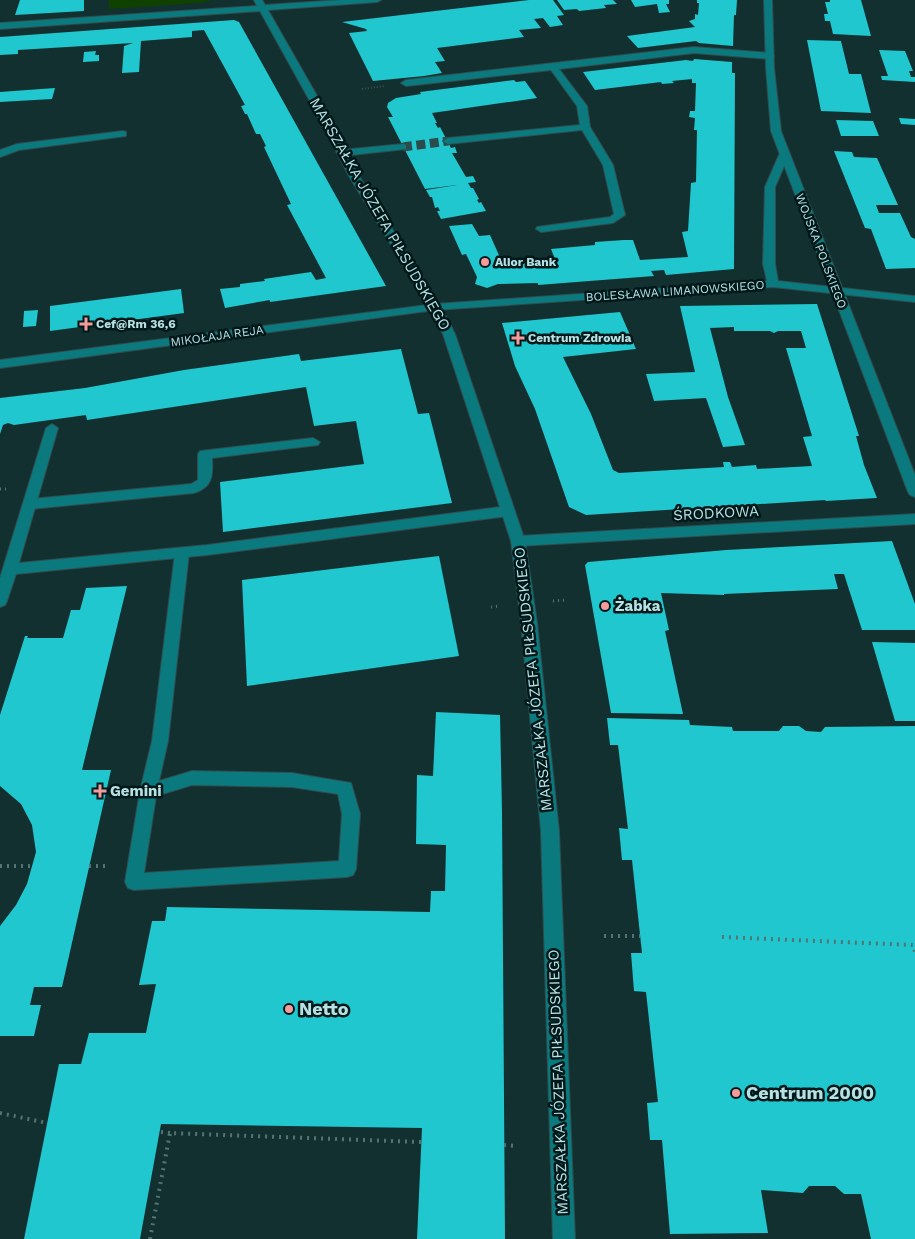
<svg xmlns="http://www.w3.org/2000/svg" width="915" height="1239" font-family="'Work Sans',sans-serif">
	<rect width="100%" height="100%" fill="#133031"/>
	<polygon fill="#0f4100" points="109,0 214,0 199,3 109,9"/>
	<g fill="#20c7ce">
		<polygon points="20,0 84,0 84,11 15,15"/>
		<polygon points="529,0 553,0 564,15 557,16 563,25 550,27 543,18 534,19 541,28 519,30 524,37 437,48 445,61 435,62 442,73 424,76 373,81 349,33 367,31 366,29 342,22"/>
		<polygon points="557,0 613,0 617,4 604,5 606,8 579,11 577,9 564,10"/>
		<polygon points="631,0 669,0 669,4 666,4 670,12 659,13 657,4 635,7"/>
		<polygon points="697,0 737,0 736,15 734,15 733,46 699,43 696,41 638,48 627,36 695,27 689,21 695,19 695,14 698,15 699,3 697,3"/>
		<polygon points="830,0 861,0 871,36 833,34 830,21 825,21 824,14 828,14 825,2 830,2"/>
		<polygon points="234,20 239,22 386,286 270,302 270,300 225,308 220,289 240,287 240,284 265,281 264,279 311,272 316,280 326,278 287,205 291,204 264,147 266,146 260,134 256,134 247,114 245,114 241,106 245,105 204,30 192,31 192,37 141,41 139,72 122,73 124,46 133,43 18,50 18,54 0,55 0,37"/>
		<polygon points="807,40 841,41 849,74 861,74 871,113 821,111"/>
		<polygon points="879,50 905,51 913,71 909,71 911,77 915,77 915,82 882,80 881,76 888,76"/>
		<polygon points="96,51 95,55 99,55 99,61 83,62 84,52"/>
		<polygon points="694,59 732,62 732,73 735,73 734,269 666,275 664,270 651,271 654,276 538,285 538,283 498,284 487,288 475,284 477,277 466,254 462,255 449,226 472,224 479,236 490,235 502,262 555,259 551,249 595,245 595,242 624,240 633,240 640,260 688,257 682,232 688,231 691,183 696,182 697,130 694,130 695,118 689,117 690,111 695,111 696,83 692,83 692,79 672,81 674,83 662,84 661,82 595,90 583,72 686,60 693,61"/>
		<polygon points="514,80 516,82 525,81 537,98 432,113 437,123 435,123 438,128 440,127 451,148 455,147 457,153 452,153 466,177 473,176 476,182 468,183 471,188 473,188 479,199 477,200 479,203 481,202 486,211 441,219 437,211 440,211 438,207 435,208 432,197 430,197 426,190 457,185 425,189 388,117 393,117 387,107 388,103 396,98 421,94 420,92"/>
		<polygon points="55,88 52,99 0,102 0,92"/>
		<polygon points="899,118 915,119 915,125 901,124"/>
		<polygon points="836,120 873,121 879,136 841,136"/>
		<polygon points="834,151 852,152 854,157 877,158 898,205 876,205 879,213 900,213 911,237 915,239 915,268 886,269 871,229 865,228"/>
		<polygon points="181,289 184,313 50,331 50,306"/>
		<polygon points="817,304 859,436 856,436 864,465 877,498 826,501 825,500 586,515 569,507 535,409 515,366 502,323 620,312 636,349 563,357 591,414 613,470 619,473 724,467 723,462 730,462 732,467 756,465 757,469 812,466 803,437 812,436 786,348 806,348 801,331 778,331 774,333 770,331 734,331 734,327 710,328 728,397 745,445 723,447 706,398 654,401 646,374 695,372 680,306"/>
		<polygon points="38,310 36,326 23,327 24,311"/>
		<polygon points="401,349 418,414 429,413 452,503 223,532 220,482 364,464 356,421 314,426 306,387 87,420 86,415 14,425 8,423 3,425 0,434 0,398 85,388 184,370 299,354 301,361"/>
		<polygon points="892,541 915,604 915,630 862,630 844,574 834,574 838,589 724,594 724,595 661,593 669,630 665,631 683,714 611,713 585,565 588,562 726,550"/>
		<polygon points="439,556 459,656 247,686 242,580"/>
		<polygon points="127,586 82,770 111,770 62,987 34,987 30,1005 41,1005 34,1036 0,1036 0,926 16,905 27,884 36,852 32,825 21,804 0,786 0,715 25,636 28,636 27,638 63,638 71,610 80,610 86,588"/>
		<polygon points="872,642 915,643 915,721 895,721"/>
		<polygon points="436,712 500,715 502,812 505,1239 417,1239 422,1128 161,1124 140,1239 24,1239 59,1064 81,1064 89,1033 146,1033 156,984 139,985 152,921 165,921 167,907 430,912 431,891 445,891 446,845 416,844 417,775 433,776"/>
		<polygon points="607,718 689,720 690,725 732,727 733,731 779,731 783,726 799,726 806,731 821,732 825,727 915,726 915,1239 871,1239 861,1194 844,1194 835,1186 809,1186 803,1193 761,1190 768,1233 670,1234 662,1140 650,1140 647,1103 658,1102 646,992 634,991 631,953 642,953 632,860 622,860 619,828 628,829 618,745 610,745"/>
	</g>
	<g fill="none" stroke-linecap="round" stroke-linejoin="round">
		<polyline stroke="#2c4b4c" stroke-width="9" stroke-dasharray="9 4.5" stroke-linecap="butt" points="403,147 448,141"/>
		<g stroke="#304c4e" stroke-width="2">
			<g id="service">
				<polygon points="123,131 126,132 126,136 19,150 0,157 0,150 17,144"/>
				<path d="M 313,438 L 320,442 L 318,445 L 212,458 C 213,475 213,487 194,493 L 31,509 L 26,507 L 24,504 L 26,501 L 31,499 L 191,484 L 198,480 L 198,454 L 200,451 Z"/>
				<path d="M 182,548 L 187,549 L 189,553 L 168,741 L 159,781 L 192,771 L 292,773 L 351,783 L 360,814 L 356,869 L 353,875 L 347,877 L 134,890 L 128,888 L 125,882 L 140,791 L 152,741 L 175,553 L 177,549 ZM 192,785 L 292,787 L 338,794 L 342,814 L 339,861 L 144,873 L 156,796 Z"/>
			</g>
		</g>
		<g stroke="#304c4e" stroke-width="2">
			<g id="minor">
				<polygon points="694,47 770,53 774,56 770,59 694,53 559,69 587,106 590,127 613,165 625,215 613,223 541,232 536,229 537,227 610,217 614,214 603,165 582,130 448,144 443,141 448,138 580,125 577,106 551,70 406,86 401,83 406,80"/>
				<polygon points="403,144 406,145 406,149 342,156 337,153 342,150"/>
				<polygon points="784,152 789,155 775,187 775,264 778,281 915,296 915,302 773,287 435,310 0,368 0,360 435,304 767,281 763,264 765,187 779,155"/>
				<polygon points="52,424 58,428 19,563 207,545 508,506 513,508 515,511 513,514 508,516 207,555 16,574 7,601 5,605 0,607 0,578 46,428"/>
				<polygon points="915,514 915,524 518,546 513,545 511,541 513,537 518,536"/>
			</g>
		</g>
		<g stroke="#304c4e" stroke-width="2">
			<g id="tertiary">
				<polygon points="254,0 262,0 265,5 341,0 381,0 377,2 268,10 321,103 359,176 441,307 455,334 525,541 537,623 559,831 575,1239 553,1239 541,831 521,623 511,541 443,334 429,307 349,176 311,103 260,11 0,29 0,23 257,6"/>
				<polygon points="764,0 772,0 774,68 781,131 915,475 915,497 910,495 908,492 771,131 766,68"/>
			</g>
		</g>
		<polyline stroke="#527475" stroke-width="2" stroke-dasharray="0.5 2.5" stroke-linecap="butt" points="362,89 384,86"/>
		<g stroke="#527475" stroke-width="3" stroke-dasharray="1 4" stroke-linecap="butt">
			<polyline points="0,489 7,489"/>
			<polyline points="553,601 568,600"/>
			<polyline points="491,607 500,606"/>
		</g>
		<g stroke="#527475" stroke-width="4" stroke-dasharray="2 5" stroke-linecap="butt">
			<polyline points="0,866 32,866"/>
			<polyline points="89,866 109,866"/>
			<polyline points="604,936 640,936"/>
			<polyline points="722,937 913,945 915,952"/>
			<polyline points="0,1113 47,1123"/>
			<polyline points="161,1132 170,1133"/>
			<polyline points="504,1145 518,1146"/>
			<polyline points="150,1239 170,1133 422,1142"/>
		</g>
		<use href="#service" fill="#0a7a7e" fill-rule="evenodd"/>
		<use href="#minor" fill="#0a7a7e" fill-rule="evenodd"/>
		<use href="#tertiary" fill="#0a7a7e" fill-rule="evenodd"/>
	</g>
	<g fill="#f59b9c" stroke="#001819" stroke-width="2">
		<circle cx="485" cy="262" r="5"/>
		<path d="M83.5 316.5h5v5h5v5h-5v5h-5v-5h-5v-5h5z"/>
		<path d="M515.5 330.5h5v5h5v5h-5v5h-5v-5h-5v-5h5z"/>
		<circle cx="605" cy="606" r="5"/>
		<path d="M97.5 783.5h5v5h5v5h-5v5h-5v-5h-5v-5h5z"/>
		<circle cx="289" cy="1009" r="5"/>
		<circle cx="736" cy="1093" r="5"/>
	</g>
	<g text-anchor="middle" stroke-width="5" stroke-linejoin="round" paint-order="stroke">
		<g font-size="12" fill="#b7e1e3" stroke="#001819">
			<text transform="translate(821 251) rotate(69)" y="4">WOJSKA POLSKIEGO</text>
			<text transform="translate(675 291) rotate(-4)" y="4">BOLESŁAWA LIMANOWSKIEGO</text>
			<text transform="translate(217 336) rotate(-8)" y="4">MIKOŁAJA REJA</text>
		</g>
		<g font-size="12" font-weight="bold" fill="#b7e1e3" stroke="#001819" text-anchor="start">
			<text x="495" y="266">Alior Bank</text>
			<text x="96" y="328">Cef@Rm 36,6</text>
			<text x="528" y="342">Centrum Zdrowia</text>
		</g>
		<g font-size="15" fill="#b7e1e3" stroke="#001819">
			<text transform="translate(380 214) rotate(60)" y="5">MARSZAŁKA JÓZEFA PIŁSUDSKIEGO</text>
			<text transform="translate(716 513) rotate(-3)" y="5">ŚRODKOWA</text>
			<text transform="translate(533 679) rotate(-96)" y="5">MARSZAŁKA JÓZEFA PIŁSUDSKIEGO</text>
			<text transform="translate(558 1082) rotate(-92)" y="5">MARSZAŁKA JÓZEFA PIŁSUDSKIEGO</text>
		</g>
		<g font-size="15" font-weight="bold" fill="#b7e1e3" stroke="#001819" text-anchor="start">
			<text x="615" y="611">Żabka</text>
			<text x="110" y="796">Gemini</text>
		</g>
		<g font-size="18" font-weight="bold" fill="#b7e1e3" stroke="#001819" text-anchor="start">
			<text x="299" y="1015">Netto</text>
			<text x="746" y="1099">Centrum 2000</text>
		</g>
	</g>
</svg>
